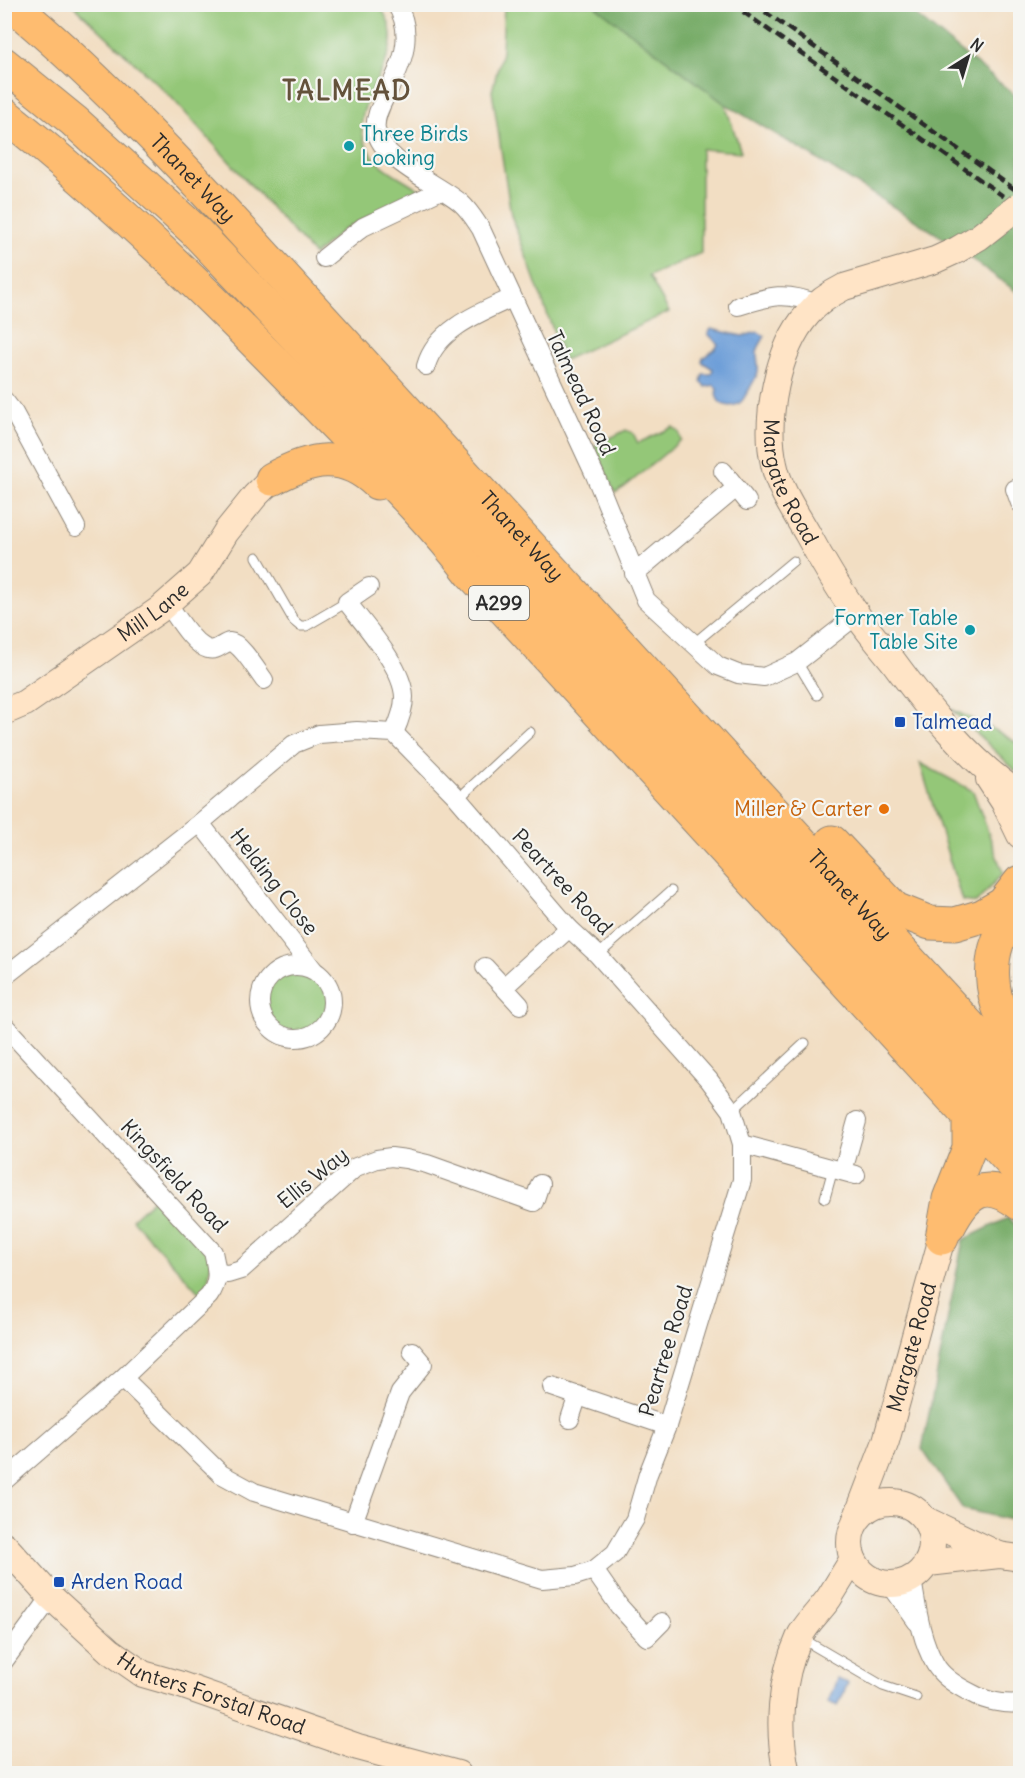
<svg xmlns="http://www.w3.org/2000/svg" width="1025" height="1778" font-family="Delius,sans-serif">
	<rect width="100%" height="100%" fill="#f6f6f2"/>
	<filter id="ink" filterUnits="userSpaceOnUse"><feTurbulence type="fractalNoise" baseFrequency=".0167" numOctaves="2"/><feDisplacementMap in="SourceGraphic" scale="12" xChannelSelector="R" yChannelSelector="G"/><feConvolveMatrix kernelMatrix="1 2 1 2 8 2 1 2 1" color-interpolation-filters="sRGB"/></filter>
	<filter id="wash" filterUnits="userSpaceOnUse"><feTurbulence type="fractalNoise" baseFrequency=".008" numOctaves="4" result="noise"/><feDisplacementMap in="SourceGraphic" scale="24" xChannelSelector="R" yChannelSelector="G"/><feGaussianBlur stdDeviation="1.35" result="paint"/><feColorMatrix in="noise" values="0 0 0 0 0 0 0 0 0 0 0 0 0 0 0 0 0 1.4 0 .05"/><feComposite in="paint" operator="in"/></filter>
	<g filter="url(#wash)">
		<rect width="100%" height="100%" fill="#f2dec3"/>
		<g fill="#94c778" stroke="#607952" stroke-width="1.5">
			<path d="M 73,5 L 378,5 C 424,57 332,101 372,155 C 383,170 405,179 420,190 L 343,230 L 314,255 L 171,97 Z"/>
			<polygon points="504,5 594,5 725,104 741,152 701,149 701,253 649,276 669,312 564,360 511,215 492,91 502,52"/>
			<polygon points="673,427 679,432 681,440 625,487 615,493 594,446 626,430 633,433 638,443"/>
			<polygon points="951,709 999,732 1020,745 1020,775"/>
			<polygon points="920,763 973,791 1003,873 976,903 962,901"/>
			<circle cx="296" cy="1002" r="36"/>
			<polygon points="159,1194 213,1252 205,1299 132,1219"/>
		</g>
		<g fill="#77ac68" stroke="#516c4a" stroke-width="1.5">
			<polygon points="594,5 903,5 1020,99 1020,294 940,236 801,149 725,104"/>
			<polygon points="1008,1218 1020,1229 1020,1522 963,1509 922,1449 963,1240"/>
		</g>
		<g fill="#6d9ed8" stroke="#4c6482" stroke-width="1.5">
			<path d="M 711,329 L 742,336 L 758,332 L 765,336 C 762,342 757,348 757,353 C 757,360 759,366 758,373 C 755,380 748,391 744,398 C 736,412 712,406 717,389 L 714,385 L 706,387 L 701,382 L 703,374 L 711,374 L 713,369 L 702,362 L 703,358 L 716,348 L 718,344 L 708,334 Z"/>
			<polygon points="837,1679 848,1683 838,1706 828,1702"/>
		</g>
	</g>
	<g filter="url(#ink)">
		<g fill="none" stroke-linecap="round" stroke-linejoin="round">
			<g stroke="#8e8477" stroke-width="11">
				<g id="lane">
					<polyline points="257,557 294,621 300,626 306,626 347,602"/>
					<polyline points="692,645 793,561"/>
					<polyline points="797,662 817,695"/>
					<polyline points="458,799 530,732"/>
					<polyline points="598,955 671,891"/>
					<polyline points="732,1111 805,1043"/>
					<polyline points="825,1198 833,1169"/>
					<polyline points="801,1638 883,1686 916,1697"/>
				</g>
			</g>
			<g stroke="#8e8477" stroke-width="20">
				<g id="street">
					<path d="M 396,4 C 416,35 401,67 386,95 C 381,105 374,118 376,130 C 381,161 439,184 461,203 C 469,210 475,220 481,229 L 595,475 L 646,600 L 718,666 L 738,674 L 764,677 L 797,662 L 857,615"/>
					<polyline points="324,258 363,227 441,190"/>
					<path d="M 738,306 C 770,296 785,291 817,304"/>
					<path d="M 426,366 C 436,329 481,312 512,298"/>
					<polyline points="4,400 14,413 76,527"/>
					<polyline points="723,471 747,501"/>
					<polyline points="1015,489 1020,503"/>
					<polyline points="634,574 736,488"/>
					<path d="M 369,587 L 347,602 C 365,626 403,667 404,697 C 404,709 399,722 394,733"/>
					<path d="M 167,603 C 176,615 193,645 208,649 C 217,652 222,643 230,642 C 239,641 258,672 264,680"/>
					<polyline points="200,823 313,969"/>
					<circle cx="296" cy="1002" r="36"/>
					<polyline points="485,967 520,1005"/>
					<polyline points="4,977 200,823 294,744 319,734 357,731 394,733 454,794 569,928 598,955 709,1080 732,1111 742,1144 742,1180 667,1426 648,1474 635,1519 615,1553 594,1570 575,1576 542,1579 254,1492 221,1474 123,1378"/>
					<polyline points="504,987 569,928"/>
					<path d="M 4,1025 L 213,1252 C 217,1270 220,1281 209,1296 L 123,1378 L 4,1481"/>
					<polyline points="742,1144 856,1175"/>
					<polyline points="843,1171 857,1121"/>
					<polyline points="218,1273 228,1274 241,1270 356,1167 377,1159 391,1157 406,1159 427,1164 534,1202 540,1184"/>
					<polyline points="552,1387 667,1426"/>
					<polyline points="570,1419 578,1395"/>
					<polyline points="353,1523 400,1393 423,1364 412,1351"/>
					<polyline points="594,1570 619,1606 647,1637 662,1622"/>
					<path d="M 912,1579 C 917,1608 920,1638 935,1664 C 942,1677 959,1687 971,1693 C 985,1701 1005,1705 1020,1703"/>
					<polyline points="890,1584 917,1622"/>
					<polyline points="4,1661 51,1597"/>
				</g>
			</g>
			<g stroke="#8e8477" stroke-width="28">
				<g id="secondary">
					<path id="s1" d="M 957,250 L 935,260 L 844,287 C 830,294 818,302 808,314 C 777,349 764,420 774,464 C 779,489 795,512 807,533 C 822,561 839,589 857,615 C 868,631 881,646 893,661 C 930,711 968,760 1020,795"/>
					<path id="s2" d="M 4,712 L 25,703 L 159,610 L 200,574 L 226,532 L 255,496 L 272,479"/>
					<polyline points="989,779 1004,802 1020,835"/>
					<circle cx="891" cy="1543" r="41"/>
					<polyline points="926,1520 999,1555"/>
					<path id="s3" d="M 855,1522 L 886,1441 L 942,1238"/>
					<path id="s4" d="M 4,1545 L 51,1597 L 110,1651 L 143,1674 L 178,1684 L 358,1747 L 458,1774"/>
					<polyline points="928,1563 999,1555 1020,1558"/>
					<path d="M 787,1774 C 777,1730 780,1680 799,1638 C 805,1624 820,1611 829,1598 C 837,1585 845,1572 853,1559"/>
				</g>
			</g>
			<g stroke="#8e8477" stroke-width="35">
				<g id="highway">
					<path id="s5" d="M 11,4 C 89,69 161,144 230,218 L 1020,1081"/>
					<polyline points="4,64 74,121 194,230 296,337 1020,1126"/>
					<path d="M 4,114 C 116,203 218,303 317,406 C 370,461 425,513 472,574 L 1020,1172"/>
					<path d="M 272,479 C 310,458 343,450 377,483"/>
					<polyline points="832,842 895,909 930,923 955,924 982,916 1003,904 1020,882"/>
					<path d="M 1020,911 C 979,945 988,1008 1020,1045"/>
					<path d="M 949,1226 C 967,1192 985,1177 1020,1204"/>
					<polyline points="942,1238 949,1199 969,1148 969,1118"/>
				</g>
			</g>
			<use href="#lane" stroke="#fff" stroke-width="9"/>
			<use href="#street" stroke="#fff" stroke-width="18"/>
			<use href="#secondary" stroke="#ffe4c6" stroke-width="26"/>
			<use href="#highway" stroke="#febc70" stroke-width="33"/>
			<g stroke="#2b2b2b" stroke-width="4.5" stroke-dasharray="9 4.5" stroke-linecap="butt">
				<polyline points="732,4 1020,208"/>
				<polyline points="754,4 1020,193"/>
			</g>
			<g stroke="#8e8477" stroke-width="28" stroke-linecap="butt">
				<polyline id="secondary-bridge" points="957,250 979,237 1020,205"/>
			</g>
			<use href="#secondary-bridge" stroke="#ffe4c6" stroke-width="26"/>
		</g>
	</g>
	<g fill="#0f9aa8" stroke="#f6f6f2" stroke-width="2">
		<circle cx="349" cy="146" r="6"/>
		<circle cx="970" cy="630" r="6"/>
	</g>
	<g fill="#1a4fb4" stroke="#f6f6f2" stroke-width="2">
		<rect x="894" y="716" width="12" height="12" rx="3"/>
		<rect x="53" y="1576" width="12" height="12" rx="3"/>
	</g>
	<circle fill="#e8710a" stroke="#f6f6f2" stroke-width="2" cx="884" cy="809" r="6"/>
	<g text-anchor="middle" stroke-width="4.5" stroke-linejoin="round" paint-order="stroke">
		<rect fill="#f6f6f2" stroke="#686867" stroke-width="1.5" x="469" y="586" width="60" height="34" rx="4.5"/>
		<g font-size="20" font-weight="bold" fill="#2b2b2b">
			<text x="499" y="610">A299</text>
		</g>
		<g font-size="21" fill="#0d838f" stroke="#f6f6f2" text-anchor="start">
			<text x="361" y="141">Three Birds<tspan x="361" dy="24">Looking</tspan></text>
			<text x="958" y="625" text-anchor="end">Former Table<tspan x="958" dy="24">Table Site</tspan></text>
		</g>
		<g font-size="21" fill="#2b2b2b" stroke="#f6f6f2">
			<text dy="7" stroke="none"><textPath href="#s5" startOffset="252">Thanet Way</textPath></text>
			<text transform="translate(581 393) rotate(65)" y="7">Talmead Road</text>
			<text dy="7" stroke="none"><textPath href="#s1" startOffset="344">Margate Road</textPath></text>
			<text dy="7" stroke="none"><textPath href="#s5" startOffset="738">Thanet Way</textPath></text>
			<text dy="7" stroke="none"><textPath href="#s2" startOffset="180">Mill Lane</textPath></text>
			<text transform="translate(274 882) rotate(52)" y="7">Helding Close</text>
			<text transform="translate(562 882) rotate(47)" y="7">Peartree Road</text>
			<text dy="7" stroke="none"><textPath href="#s5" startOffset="1224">Thanet Way</textPath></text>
			<text transform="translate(174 1176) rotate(47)" y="7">Kingsfield Road</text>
			<text transform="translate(313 1178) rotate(-39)" y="7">Ellis Way</text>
			<text dy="7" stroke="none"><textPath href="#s3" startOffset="184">Margate Road</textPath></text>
			<text transform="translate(666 1351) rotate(-73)" y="7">Peartree Road</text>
			<text dy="7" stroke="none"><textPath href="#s4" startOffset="261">Hunters Forstal Road</textPath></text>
		</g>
		<g font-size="21" fill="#164399" stroke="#f6f6f2" text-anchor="start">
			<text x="912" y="729">Talmead</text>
			<text x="71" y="1589">Arden Road</text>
		</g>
		<g font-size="21" fill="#c56008" stroke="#f6f6f2" text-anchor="end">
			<text x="872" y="816">Miller &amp; Carter</text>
		</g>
		<g font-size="27" font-weight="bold" letter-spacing="1.5" fill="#64523b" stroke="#f6f6f2">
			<text x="347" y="100">TALMEAD</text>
		</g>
	</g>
	<rect width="1025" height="1778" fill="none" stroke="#f6f6f2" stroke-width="24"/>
	<g transform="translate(968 57) rotate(37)" stroke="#f6f6f2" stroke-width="4.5" paint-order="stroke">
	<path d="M0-4.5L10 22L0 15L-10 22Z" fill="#2b2b2b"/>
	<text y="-9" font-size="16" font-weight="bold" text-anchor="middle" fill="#2b2b2b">N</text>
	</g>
</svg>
